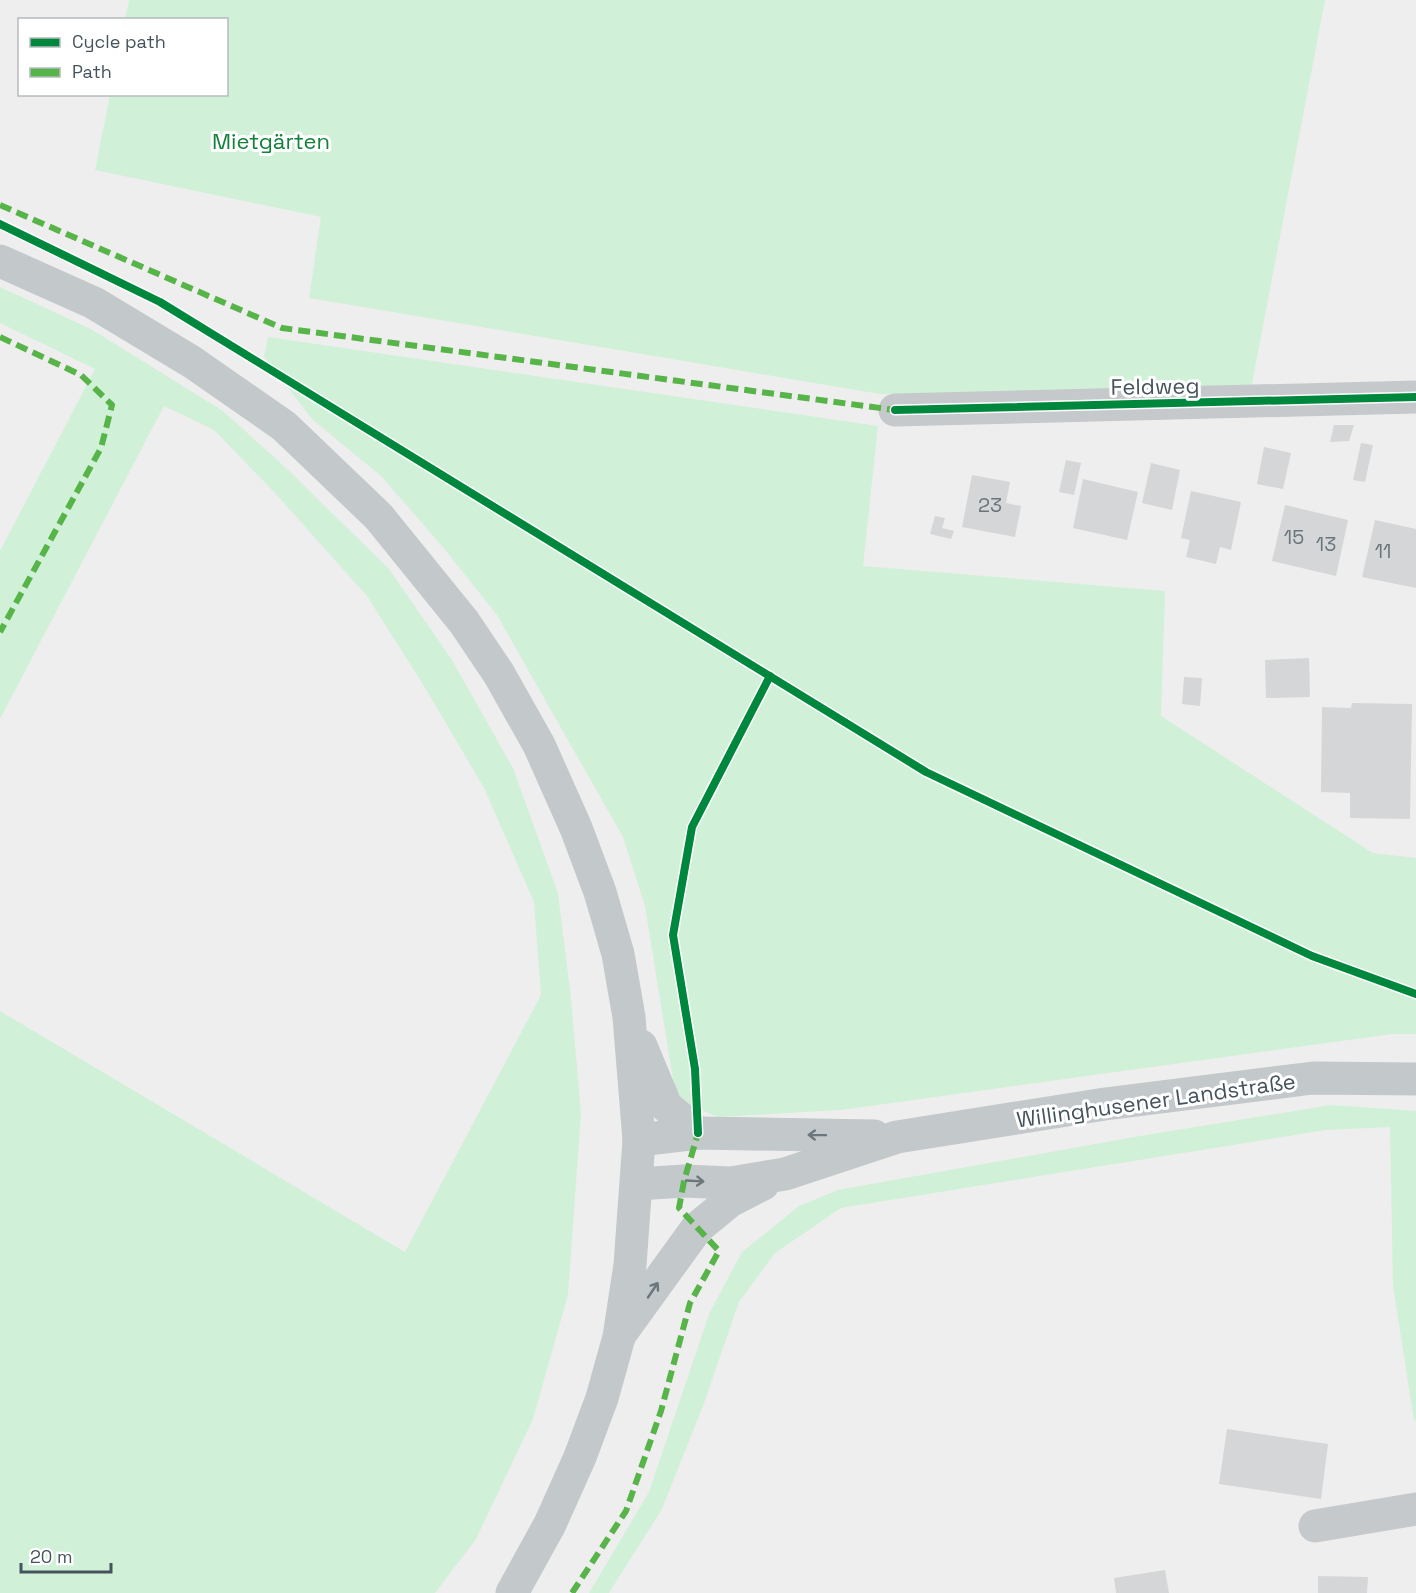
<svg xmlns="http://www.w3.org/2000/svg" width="1416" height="1593" font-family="'Space Grotesk',sans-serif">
	<rect width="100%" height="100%" fill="#efeeee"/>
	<g fill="#d1f0d8">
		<polygon points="129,0 1325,0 1251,389 880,394 309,298 321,217 95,170 110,95 226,94 226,20 125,19"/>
		<polygon points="0,287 91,329 223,411 285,467 389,569 452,660 513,768 558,893 571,998 581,1114 568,1295 533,1419 476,1539 435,1593 0,1593 0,1011 405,1252 541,995 534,902 484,788 427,691 367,596 274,492 214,430 164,406 0,719 0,551 95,369 0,323"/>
		<polygon points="268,337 878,426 863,566 1165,591 1161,716 1373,853 1416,858 1416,1034 1392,1034 841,1110 718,1117 684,1103 674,1086 645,906 623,837 519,654 497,615 442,546 381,476 313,420 264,357"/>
		<polygon points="1331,1105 1416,1111 1416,1421 1414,1420 1393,1286 1390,1127 1326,1130 841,1208 775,1253 739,1302 703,1406 662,1509 609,1593 589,1593 649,1492 709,1314 742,1252 799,1206 838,1190 1140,1136"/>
	</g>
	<g fill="#d5d6d7">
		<polygon points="1334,425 1354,425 1349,441 1330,442"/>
		<polygon points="1361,443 1373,445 1365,482 1353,480"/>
		<polygon points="1264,447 1291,453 1283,489 1257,484"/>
		<polygon points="1066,460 1081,463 1074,495 1059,492"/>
		<polygon points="1151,463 1180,470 1172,510 1142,503"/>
		<polygon points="972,475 1010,482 1006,503 1021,506 1015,537 962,527"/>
		<polygon points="1083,479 1138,492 1127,540 1073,528"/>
		<polygon points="1191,491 1241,502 1231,550 1220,547 1216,564 1186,557 1190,540 1181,538"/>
		<polygon points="1285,505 1348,520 1336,576 1272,561"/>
		<polygon points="935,516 945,518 942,528 954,531 951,539 930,534"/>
		<polygon points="1375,520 1416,529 1416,588 1362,577"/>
		<polygon points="1309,658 1310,697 1266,698 1265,660"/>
		<polygon points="1184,677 1202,678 1200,706 1182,704"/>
		<polygon points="1352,703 1412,704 1410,819 1350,818 1350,793 1321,792 1322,707 1351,708"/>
		<polygon points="1227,1429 1328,1444 1321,1499 1219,1484"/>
		<polygon points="1165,1570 1169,1593 1116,1593 1114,1578"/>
		<polygon points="1318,1576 1368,1577 1367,1593 1318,1593"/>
	</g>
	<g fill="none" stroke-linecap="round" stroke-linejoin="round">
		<g stroke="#c5c9cc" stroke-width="33">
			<polyline points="895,410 1416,397"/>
			<polyline points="1315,1526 1416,1509"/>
		</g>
		<g stroke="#c3c8cb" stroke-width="33">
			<polyline points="0,261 94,303 192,362 284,426 379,517 464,622 499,674 539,745 576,828 600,892 618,954 629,1017 639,1140 630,1265 619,1337 602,1398 580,1457 550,1524 512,1593"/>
			<polyline points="641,1046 666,1106 698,1133"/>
			<polyline points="639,1140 698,1133 874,1136"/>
			<polyline points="637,1184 684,1181 731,1183 785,1174 897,1137 1105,1104 1313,1078 1416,1079"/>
			<polyline points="621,1333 697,1228 730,1201 763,1184"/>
		</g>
		<g stroke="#57b448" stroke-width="6" stroke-dasharray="12 6" stroke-linecap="butt">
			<polyline points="0,205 282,328 895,410"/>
			<polyline points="0,337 81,375 112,405 101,448 0,632"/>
			<polyline points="572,1593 626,1511 661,1411 690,1303 719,1251 679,1208 684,1181 698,1133 698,1128"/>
		</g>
		<g stroke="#fff" stroke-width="11">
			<g id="cycleway">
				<polyline points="0,224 160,302 926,772 1312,956 1416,994"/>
				<polyline points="895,410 1416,397"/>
				<polyline points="698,1133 695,1069 673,935 692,827 770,676"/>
			</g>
		</g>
		<use href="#cycleway" stroke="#00873e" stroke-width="8"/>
	</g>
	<defs><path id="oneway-shaft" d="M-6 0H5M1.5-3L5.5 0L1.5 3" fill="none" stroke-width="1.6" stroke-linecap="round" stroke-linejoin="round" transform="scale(1.5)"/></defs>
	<g stroke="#6b777d">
		<use href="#oneway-shaft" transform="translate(817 1135) rotate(-179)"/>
		<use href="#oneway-shaft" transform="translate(695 1181) rotate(3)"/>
		<use href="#oneway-shaft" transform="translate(653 1290) rotate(-56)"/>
	</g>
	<g text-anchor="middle" stroke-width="6" stroke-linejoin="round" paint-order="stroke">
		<g font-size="20" fill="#6a767c">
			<text x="990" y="512">23</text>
			<text x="1294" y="544">15</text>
			<text x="1326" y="551">13</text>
			<text x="1383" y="558">11</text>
		</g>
		<g font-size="22" fill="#128139" stroke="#fff">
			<text x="271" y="149">Mietgärten</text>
		</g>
		<g font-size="22" fill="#45545c" stroke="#fff">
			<text transform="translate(1155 386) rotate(-1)" y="8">Feldweg</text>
			<text transform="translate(1156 1100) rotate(-8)" y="8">Willinghusener Landstraße</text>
		</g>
	</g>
	<rect x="18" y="18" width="210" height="78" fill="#ffffff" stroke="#b5bbbe" stroke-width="1.5"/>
	<rect x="30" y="38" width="30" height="9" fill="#00873e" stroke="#b5bbbe" stroke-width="1.5"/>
	<text x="72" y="48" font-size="18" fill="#45545c">Cycle path</text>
	<rect x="30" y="68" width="30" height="9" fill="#57b448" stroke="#b5bbbe" stroke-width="1.5"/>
	<text x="72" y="78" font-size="18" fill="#45545c">Path</text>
	<path d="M21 1563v9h90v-9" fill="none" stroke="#45545c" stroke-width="3"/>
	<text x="30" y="1563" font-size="18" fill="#45545c" stroke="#ffffff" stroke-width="4.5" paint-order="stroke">20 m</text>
</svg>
